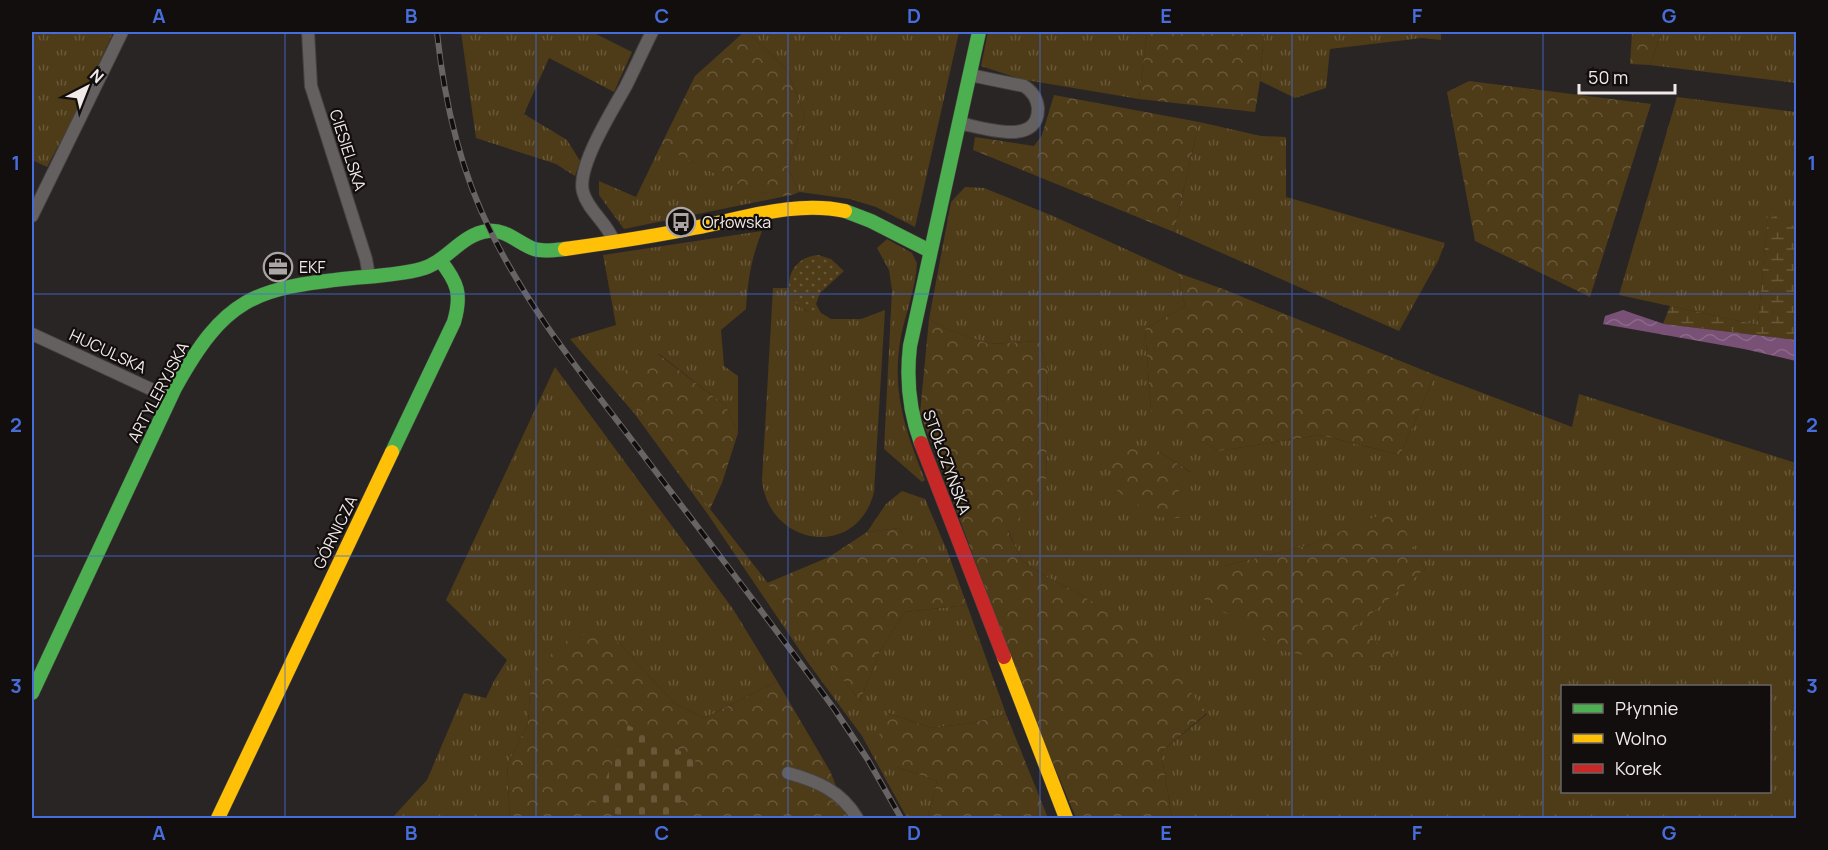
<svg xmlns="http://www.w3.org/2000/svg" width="1828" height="850" font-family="Manrope,sans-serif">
	<defs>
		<pattern id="grass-tufts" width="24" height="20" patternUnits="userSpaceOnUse" patternTransform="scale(1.5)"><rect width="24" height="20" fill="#4e3b17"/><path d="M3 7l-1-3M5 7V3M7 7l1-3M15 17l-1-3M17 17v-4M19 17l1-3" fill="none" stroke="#685839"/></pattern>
		<pattern id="forest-crowns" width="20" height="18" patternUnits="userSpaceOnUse" patternTransform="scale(1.5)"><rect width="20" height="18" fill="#4e3b17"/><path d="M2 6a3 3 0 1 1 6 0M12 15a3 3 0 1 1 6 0" fill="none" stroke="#685839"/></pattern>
		<pattern id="wetland-marsh" width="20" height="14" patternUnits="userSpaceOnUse" patternTransform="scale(1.5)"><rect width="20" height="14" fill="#4e3b17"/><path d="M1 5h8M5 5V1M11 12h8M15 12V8" fill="none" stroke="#685839"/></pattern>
		<pattern id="cemetery-stones" width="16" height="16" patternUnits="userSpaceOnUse" patternTransform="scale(1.5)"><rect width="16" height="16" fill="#4e3b17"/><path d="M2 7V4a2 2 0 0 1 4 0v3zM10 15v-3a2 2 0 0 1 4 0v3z" fill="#685839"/></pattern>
		<pattern id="park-dots" width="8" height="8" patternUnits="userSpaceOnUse" patternTransform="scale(1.5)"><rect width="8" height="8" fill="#4e3b17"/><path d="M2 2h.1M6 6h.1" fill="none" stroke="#685839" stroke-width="1.8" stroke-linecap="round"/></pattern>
		<pattern id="water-waves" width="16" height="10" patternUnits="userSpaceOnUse" patternTransform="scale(1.5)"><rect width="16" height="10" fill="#795076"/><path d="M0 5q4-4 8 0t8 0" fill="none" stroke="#8c698a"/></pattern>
	</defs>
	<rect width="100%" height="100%" fill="#2a2525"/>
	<g fill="url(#grass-tufts)" fill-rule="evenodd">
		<polygon points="32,32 109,32 113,33 80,105 47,167 32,160"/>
		<polygon points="461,32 592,32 632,52 614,92 549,58 524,114 567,140 580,161 575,176 556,164 476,138"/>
		<polygon points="748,32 959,32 915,227 876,207 850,199 800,192 788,169 805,115 787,70"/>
		<polygon points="988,32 1147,32 1139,99 1020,79 981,66"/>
		<polygon points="1264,32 1441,32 1441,40 1422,38 1330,49 1326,88 1295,98 1260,81"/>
		<polygon points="1662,32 1796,32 1796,83 1650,65"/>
		<polygon points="1677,97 1796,112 1796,227 1768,214 1758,325 1619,295"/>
		<polygon points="1199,122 1261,136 1286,137 1286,197 1445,243 1438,261 1399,331 1174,232"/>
		<polygon points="661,145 701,166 763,193 786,196 624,229 599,195 599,181 636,197"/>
		<path d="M 965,187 L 984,188 L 1053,216 L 1178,273 L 1185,306 L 1145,329 L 1151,410 L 1218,451 L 1320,435 L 1400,455 L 1435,375 L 1572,427 L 1579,394 L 1796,463 L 1796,818 L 1172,818 L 1161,752 L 1207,714 L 1144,634 L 1078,593 L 1043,575 L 1022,561 L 1008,530 L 1046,487 L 1048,370 L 1039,341 L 989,344 L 949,330 L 929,319 L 951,202 ZM 1158,451 L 1191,472 L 1191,473 L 1176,485 ZM 1393,510 L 1425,569 L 1353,628 L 1398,659 L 1224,566 L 1306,546 ZM 1562,686 L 1770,686 L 1770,792 L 1562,792 Z"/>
		<path d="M 762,231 C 751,260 748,278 746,309 L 721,330 L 724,366 L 738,376 L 738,433 L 726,406 L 659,354 L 618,383 L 710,509 L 860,701 L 880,651 L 905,612 L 967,605 L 1006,714 L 971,723 L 931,728 L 889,713 L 897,767 L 937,781 L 928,818 L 907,818 L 862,736 L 809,664 L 707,513 L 634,413 L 570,339 L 616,325 L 603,255 Z"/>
		<path d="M 887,239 L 912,253 L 917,263 C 916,287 906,312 901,336 C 891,390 905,430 925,480 L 922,482 L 884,449 L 892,290 L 889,270 L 877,248 Z"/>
		<path d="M 773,288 L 789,288 L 795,303 L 805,311 L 821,313 L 831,319 L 861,319 L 885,310 L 874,492 C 857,560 769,547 762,480 Z"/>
		<polygon points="555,367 733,609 777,681 705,718 675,704 619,643 531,671 528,724 507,765 510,818 392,818 427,780 464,693 486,698 494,681 507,660 446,600"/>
		<polygon points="902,491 925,499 948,553 916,555 899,528 867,532 886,504"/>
	</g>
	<g fill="url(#forest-crowns)">
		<path d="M 744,32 L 748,32 L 787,70 L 805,115 L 788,169 L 800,192 C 796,193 791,196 786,196 C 757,199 688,160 661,145 L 695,76 Z"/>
		<polygon points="1147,32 1264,32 1260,81 1255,112 1139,99"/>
		<polygon points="1632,32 1662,32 1650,65 1630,64"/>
		<polygon points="1469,81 1651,104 1590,297 1475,241 1447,92"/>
		<polygon points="1054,95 1199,122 1174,232 973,150 975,137 1034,146 1042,135"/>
		<polygon points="1178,273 1223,289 1435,375 1400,455 1320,435 1218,451 1151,411 1145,329 1185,306"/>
		<polygon points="929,319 949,330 989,344 1039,341 1048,370 1046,487 1008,531 1022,561 1043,575 1078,593 1144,633 1207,713 1161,752 1172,818 1076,818 1029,706 920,413"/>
		<polygon points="658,354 726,406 738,433 722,483 710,509 617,383 628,367"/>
		<polygon points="1124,443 1158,451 1192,473 1176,485 1186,507 1179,518 1157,517 1118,492 1108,462"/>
		<polygon points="1394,509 1425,569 1354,628 1399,658 1369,667 1283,651 1201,597 1224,566 1306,546"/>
		<polygon points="899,528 916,554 948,553 967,605 905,612 880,651 860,701 767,583 829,557 867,532"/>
		<polygon points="576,633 619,643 675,704 705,718 777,681 830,771 849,818 510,818 507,765 528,724 531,671"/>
		<polygon points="889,713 931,728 971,723 1006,714 1048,818 928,818 937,781 897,767 879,735"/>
	</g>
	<polygon fill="url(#wetland-marsh)" points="1768,213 1796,227 1796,340 1663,324 1670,306 1758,325"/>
	<polygon fill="url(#cemetery-stones)" points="628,725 696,759 674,818 625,818 595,805"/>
	<path fill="url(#park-dots)" d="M 818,255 L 831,259 L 844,271 L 820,293 L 816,304 L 821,313 C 781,315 777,259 818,255 Z"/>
	<polygon fill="url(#water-waves)" points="1623,310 1664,324 1796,340 1796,361 1744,349 1603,324 1605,316"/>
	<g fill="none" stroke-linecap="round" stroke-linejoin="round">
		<g stroke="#474343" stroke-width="14">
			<g id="street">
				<polyline points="308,32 311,86 366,259 369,276"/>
				<path d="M 959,123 C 981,127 1039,148 1038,108 C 1037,98 1032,91 1024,86 L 970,75"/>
				<polyline points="32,216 122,32"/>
				<path d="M 614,242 C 608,223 588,211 583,192 C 576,167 614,108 626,86 C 635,68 643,50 652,32"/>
				<polyline points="32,334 170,398"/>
				<path d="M 788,773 C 817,781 841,791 857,818"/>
			</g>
		</g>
		<g stroke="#474343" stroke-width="15">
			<g id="fast">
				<polyline points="845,211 871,221 930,251"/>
				<path d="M 921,443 C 909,411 906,380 910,346 L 979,32"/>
				<path d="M 392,452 L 454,322 C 462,294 458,283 440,260"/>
				<path d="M 32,693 L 175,388 C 225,298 253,288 353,278 C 375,276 399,275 421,269 C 446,263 461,234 488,231 C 506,229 518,243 534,249 C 544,252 555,250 565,249"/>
			</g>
		</g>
		<g stroke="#474343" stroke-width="15">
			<g id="slow">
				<path d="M 565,249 C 608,243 651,237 694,228 C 742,219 795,200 845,211"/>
				<polyline points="1004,657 1066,818"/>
				<polyline points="218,818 392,452"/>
			</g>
		</g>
		<g stroke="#474343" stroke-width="15">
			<polyline id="jam" points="921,443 1004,657"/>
		</g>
		<use href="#street" stroke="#646060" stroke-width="12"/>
		<use href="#fast" stroke="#4caf50" stroke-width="14"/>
		<use href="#slow" stroke="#ffc107" stroke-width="14"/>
		<use href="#jam" stroke="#c62828" stroke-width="14"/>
		<g stroke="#686464" stroke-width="6">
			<path id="rail" d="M 437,32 C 444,100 460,170 491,232 C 531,314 590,384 644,456 C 708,541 773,625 835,710 L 868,760 L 901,818"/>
		</g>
		<use href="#rail" stroke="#120e0d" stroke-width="4" stroke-dasharray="11" stroke-linecap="butt"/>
	</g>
	<path fill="none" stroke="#476ddb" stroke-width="1.5" stroke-opacity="0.55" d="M 285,32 L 285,818M 536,32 L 536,818M 788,32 L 788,818M 1040,32 L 1040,818M 1292,32 L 1292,818M 1543,32 L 1543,818M 32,294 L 1796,294M 32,556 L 1796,556"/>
	<defs>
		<g id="bus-ring" transform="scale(1.5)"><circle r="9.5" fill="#120e0d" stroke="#aba5a4" stroke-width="1.5"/><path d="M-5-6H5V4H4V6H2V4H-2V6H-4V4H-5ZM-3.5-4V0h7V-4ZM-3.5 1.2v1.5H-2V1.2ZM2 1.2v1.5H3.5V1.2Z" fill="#aba5a4"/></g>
		<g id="office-ring" transform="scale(1.5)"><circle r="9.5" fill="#120e0d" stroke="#aba5a4" stroke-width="1.5"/><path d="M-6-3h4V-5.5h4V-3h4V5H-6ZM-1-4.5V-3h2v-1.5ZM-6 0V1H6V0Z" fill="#aba5a4"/></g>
	</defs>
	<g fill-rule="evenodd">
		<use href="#bus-ring" x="681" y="222"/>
		<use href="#office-ring" x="278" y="267"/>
	</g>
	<g text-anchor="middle" stroke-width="4.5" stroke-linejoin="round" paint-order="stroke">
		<g font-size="16" fill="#f1eae9" stroke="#120e0d">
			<text transform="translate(348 150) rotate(72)" y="6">CIESIELSKA</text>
			<text transform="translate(108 351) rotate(25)" y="6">HUCULSKA</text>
			<text transform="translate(158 392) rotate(-62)" y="6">ARTYLERYJSKA</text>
			<text transform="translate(947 462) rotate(70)" y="6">STOŁCZYŃSKA</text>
			<text transform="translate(335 532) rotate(-64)" y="6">GÓRNICZA</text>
		</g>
		<g font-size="16" fill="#f1eae9" stroke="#120e0d" text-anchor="start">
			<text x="702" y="228">Orłowska</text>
			<text x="299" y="273">EKF</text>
		</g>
	</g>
	<rect width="1828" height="850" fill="none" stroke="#120e0d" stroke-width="66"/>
	<rect x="1561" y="685" width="210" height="108" fill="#120e0d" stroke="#6b6665" stroke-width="1.5"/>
	<rect x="1573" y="704" width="30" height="9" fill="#4caf50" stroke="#6b6665" stroke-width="1.5"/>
	<text x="1615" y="715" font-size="18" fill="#f1eae9">Płynnie</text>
	<rect x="1573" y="734" width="30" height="9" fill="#ffc107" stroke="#6b6665" stroke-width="1.5"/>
	<text x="1615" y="745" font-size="18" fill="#f1eae9">Wolno</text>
	<rect x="1573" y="764" width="30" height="9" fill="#c62828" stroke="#6b6665" stroke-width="1.5"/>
	<text x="1615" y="775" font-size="18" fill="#f1eae9">Korek</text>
	<g transform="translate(87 87) rotate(42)" stroke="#120e0d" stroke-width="4.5" paint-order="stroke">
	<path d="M0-4.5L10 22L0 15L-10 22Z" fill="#f1eae9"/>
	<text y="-9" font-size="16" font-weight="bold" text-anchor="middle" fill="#f1eae9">N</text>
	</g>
	<path d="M1579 84v9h96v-9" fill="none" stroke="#f1eae9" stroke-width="3"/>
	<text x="1588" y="84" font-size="18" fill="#f1eae9" stroke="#120e0d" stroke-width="4.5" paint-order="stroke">50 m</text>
	<rect x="33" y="33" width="1762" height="784" fill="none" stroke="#476ddb" stroke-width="2"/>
	<g font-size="20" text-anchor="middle" font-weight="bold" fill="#476ddb">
		<text x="159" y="23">A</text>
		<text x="411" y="23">B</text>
		<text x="662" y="23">C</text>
		<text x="914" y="23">D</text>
		<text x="1166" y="23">E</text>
		<text x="1417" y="23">F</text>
		<text x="1669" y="23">G</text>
		<text x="16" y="170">1</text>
		<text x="1812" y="170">1</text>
		<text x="16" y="432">2</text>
		<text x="1812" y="432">2</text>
		<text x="16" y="693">3</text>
		<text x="1812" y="693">3</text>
		<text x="159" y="840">A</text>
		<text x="411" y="840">B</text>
		<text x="662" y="840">C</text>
		<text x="914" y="840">D</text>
		<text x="1166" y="840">E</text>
		<text x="1417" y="840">F</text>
		<text x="1669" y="840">G</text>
	</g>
</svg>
